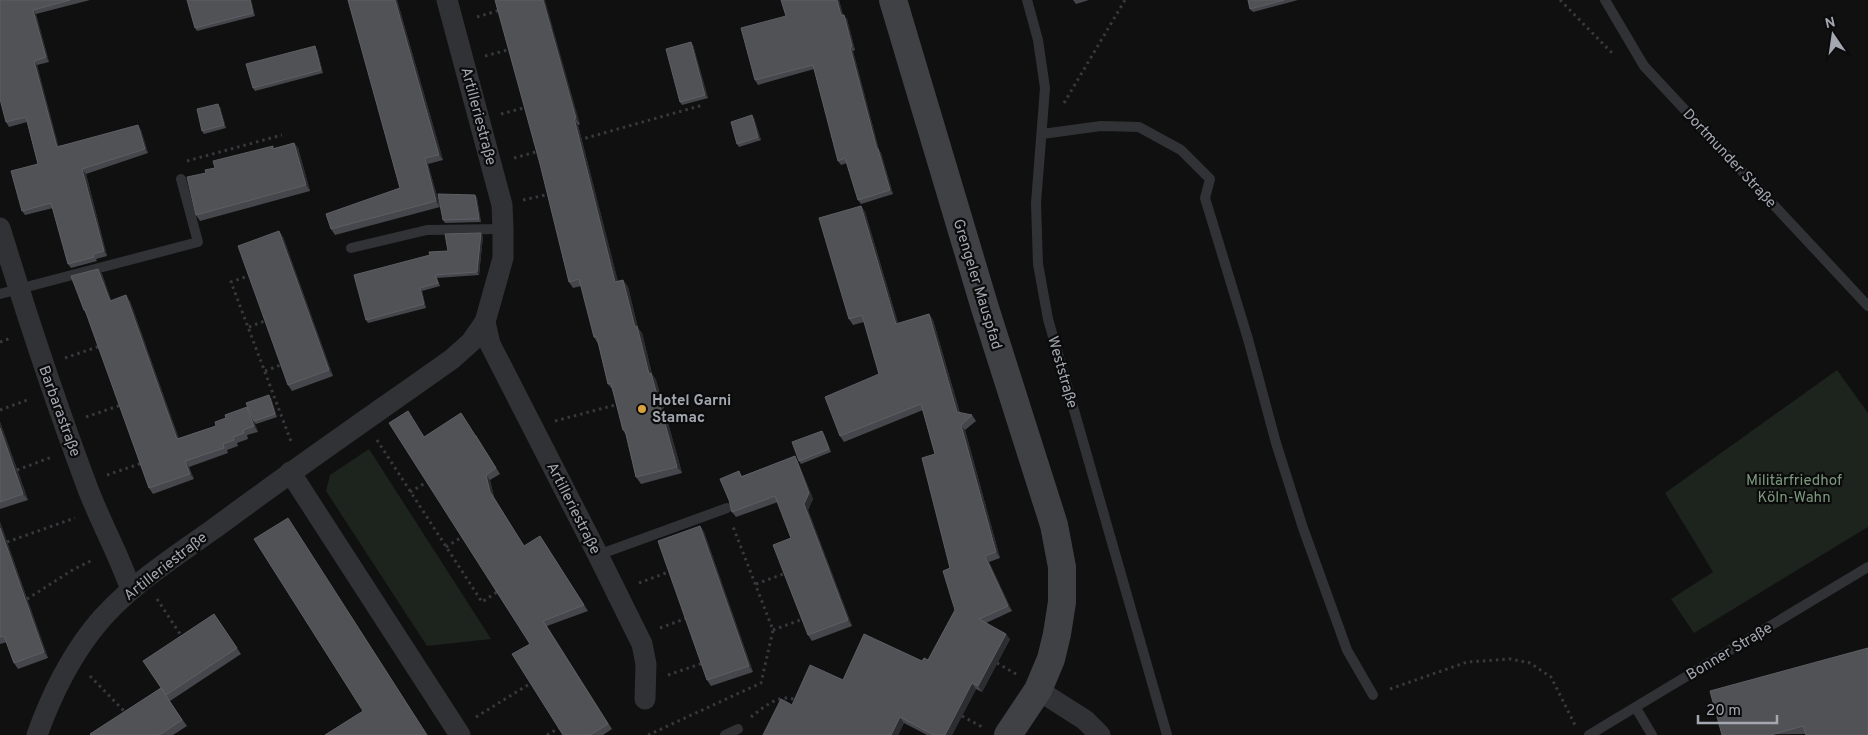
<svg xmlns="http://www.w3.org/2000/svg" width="1868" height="735" font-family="Overpass,sans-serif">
	<rect width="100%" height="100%" fill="#101011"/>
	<g fill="#1d231d">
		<polygon points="1837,370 1868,413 1868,527 1694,633 1671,599 1713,572 1665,493"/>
		<polygon points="369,449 491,639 427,646 326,491 330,475"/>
	</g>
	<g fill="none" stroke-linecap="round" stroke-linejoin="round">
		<g stroke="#37393c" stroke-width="3" stroke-dasharray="2.5 4" stroke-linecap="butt">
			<polyline points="1560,0 1614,55"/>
			<polyline points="477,17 500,10"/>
			<polyline points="485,56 511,49"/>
			<polyline points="1064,103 1125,0"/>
			<polyline points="501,114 527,107"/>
			<polyline points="579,140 703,105"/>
			<polyline points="514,158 539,151"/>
			<polyline points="187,161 282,135"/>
			<polyline points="523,200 550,194"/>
			<polyline points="251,275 231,282 292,444"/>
			<polyline points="249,327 267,320"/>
			<polyline points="0,342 11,338"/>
			<polyline points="65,358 100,346"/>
			<polyline points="265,371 283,364"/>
			<polyline points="0,410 30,399"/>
			<polyline points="86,417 121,405"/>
			<polyline points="555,421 619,404"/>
			<polyline points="377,440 482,602 497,592"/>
			<polyline points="17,470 52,457"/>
			<polyline points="107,475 142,463"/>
			<polyline points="410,492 427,482"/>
			<polyline points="7,542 75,518"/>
			<polyline points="446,547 462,537"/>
			<polyline points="639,583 671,571"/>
			<polyline points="756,584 786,573"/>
			<polyline points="27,599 74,569 93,560"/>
			<polyline points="157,599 184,640"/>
			<polyline points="660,628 687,618"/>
			<polyline points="773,630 803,619"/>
			<polyline points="997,663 1016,674"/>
			<polyline points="668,675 703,663"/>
			<polyline points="90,676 126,713"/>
			<polyline points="1390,689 1467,662 1510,659 1530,663 1551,677 1575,725"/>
			<polyline points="962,716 984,728"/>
			<polyline points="476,717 531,683"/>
			<path d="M 751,717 C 764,707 779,693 796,700"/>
			<polyline points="547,735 559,728"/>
			<polyline points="648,735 761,683 773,630 732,524"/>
		</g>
		<g stroke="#313235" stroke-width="10">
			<polyline points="1027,0 1038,40 1045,88 1036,203 1038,264 1048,319 1167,735"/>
			<polyline points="1605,0 1644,66 1868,306"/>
			<polyline points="1042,134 1101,126 1139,127 1181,150 1210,179 1205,198 1248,339 1276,443 1303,528 1347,650 1373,695"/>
			<polyline points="351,248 427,230 503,229"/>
			<polyline points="0,294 198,242 181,179"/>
			<polyline points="598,555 727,508"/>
			<polyline points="1636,708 1652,735"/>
			<polyline points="725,735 738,729"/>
			<polyline points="1589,735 1868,567"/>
		</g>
		<g stroke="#313235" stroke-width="21">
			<path d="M 0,228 C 26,313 54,398 85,481 C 98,518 118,552 131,590"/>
			<polyline points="485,322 490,344 598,555 642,644 646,664 645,699"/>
			<polyline points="290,472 460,735"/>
			<polyline points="1038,690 1085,720 1100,735"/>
			<path d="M 37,735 C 51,696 68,661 93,629 C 124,589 174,557 215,528 C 293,470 373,415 452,359 L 471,342 L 485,322 L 503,258 L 503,229 L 502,205 L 447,0"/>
		</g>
		<polyline stroke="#3f4145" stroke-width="28" points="893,0 985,308 1054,525 1062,567 1062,602 1057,634 1051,659 1038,690 1008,735"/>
	</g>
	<g fill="#46474c">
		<polygon points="0,0 90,0 36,14 49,62 37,65 58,146 141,130 148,153 86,174 107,256 96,259 97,261 71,268 68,264 53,208 25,215 22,211 38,164 27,122 9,127 6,122"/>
		<polygon points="251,0 255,16 197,31 195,28"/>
		<polygon points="348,0 397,0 443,160 428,164 440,207 335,235 331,229 400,188"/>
		<polygon points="495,0 580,124 578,125 618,282 623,280 628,287 638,328 642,333 652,374 656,380 682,473 641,484 636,477 626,435 623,430 612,389 608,384 598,344 594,337 581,286 573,288 569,282 540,164"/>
		<polygon points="781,0 839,0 843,15 847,19 855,50 853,51 879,150 881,153 893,194 861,204 858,200 847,163 841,165 838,161 814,69 758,85 755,80 786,16"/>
		<polygon points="1073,0 1089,0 1076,4"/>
		<polygon points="1248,0 1298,0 1253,12 1250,9"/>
		<polygon points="693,45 708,98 682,105 680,102"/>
		<polygon points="317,50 323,73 255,91 253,88"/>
		<polygon points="220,107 226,128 204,134 202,131"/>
		<polygon points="754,118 761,140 739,147 737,144"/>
		<polygon points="294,143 298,148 310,191 200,221 196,215 206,173 274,148"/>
		<polygon points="475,195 477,198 481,222 445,223 443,220"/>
		<polygon points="861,206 865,212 898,323 929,314 933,320 960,413 972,415 976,421 965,430 1000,558 989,562 1012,611 986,623 1010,639 982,692 976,689 952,735 927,735 904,723 898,735 763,735 792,705 843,680 922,661 928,660 955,610 935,454 923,410 844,442 840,436 879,374 864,322 853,325 849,319"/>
		<polygon points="279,231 283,237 333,376 292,391 288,385"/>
		<polygon points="483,236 479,275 437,278 440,286 422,291 426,308 368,323 366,320 448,251"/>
		<polygon points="98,269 102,274 111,300 130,301 179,439 216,426 226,418 247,407 250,412 271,398 277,417 256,424 254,422 258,432 247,435 248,439 237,443 238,446 227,450 228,453 189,467 194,479 153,494 149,488 87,315 84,310"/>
		<polygon points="0,422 28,500 0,509"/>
		<polygon points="822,431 824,434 831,452 801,464 799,461"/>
		<polygon points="476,435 500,474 490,480 494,497 524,546 544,542 588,611 547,626 612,729 603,735 563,735 530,644 424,437"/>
		<polygon points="795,456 798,462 813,499 808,510 852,626 812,641 808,635 791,538 778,502 736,517 732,512 729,500 739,471 742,476"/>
		<polygon points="0,522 48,658 18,669 14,663 7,642 0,644"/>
		<polygon points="700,526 704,532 753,672 711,686 707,680"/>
		<polygon points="214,614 241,654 170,701 168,699 187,726 173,735 91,735 161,688"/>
		<polygon points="1868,648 1805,734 1722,735"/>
	</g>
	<g fill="#2c2d30">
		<polygon points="250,0 251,0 255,16 253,13"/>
		<polygon points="395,0 397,0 443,160 439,155"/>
		<polygon points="543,0 545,0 580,124 576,118"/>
		<polygon points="837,0 839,0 844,20 841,15"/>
		<polygon points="33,10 36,14 49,62 46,57"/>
		<polygon points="844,15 847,19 855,50 852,46"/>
		<polygon points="691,42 693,45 708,98 705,95"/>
		<polygon points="315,46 317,50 323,73 321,70"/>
		<polygon points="850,47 853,51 879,150 881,153 893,194 890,190 877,149"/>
		<polygon points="34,61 37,65 60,151 57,147"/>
		<polygon points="218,104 220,107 226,128 224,125"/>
		<polygon points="752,115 754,118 761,140 758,137"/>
		<polygon points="574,118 578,125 620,289 615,282"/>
		<polygon points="138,125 141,130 148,153 145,149"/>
		<polygon points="294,143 298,148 310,191 306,185"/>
		<polygon points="425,158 428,164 440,207 436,201"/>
		<polygon points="82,169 86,174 107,256 104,251"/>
		<polygon points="475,195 477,198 481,222 479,219"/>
		<polygon points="861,206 865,212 900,330 896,324"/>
		<polygon points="279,231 283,237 333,376 329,370"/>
		<polygon points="481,233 483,236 479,275 477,272"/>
		<polygon points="98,269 102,274 113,306 110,301"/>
		<polygon points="623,280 628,287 638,328 642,333 652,374 656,380 682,473 677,467 635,327"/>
		<polygon points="420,288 422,291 426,308 424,304"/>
		<polygon points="126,295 130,301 181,445 177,439"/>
		<polygon points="929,314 933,320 961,418 957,412"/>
		<polygon points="269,395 271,398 277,417 275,414"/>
		<polygon points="247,407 251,413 258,432 254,426"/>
		<polygon points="0,422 28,500 23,494 0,428"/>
		<polygon points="961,425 965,430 1000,558 996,552"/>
		<polygon points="822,431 824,434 831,452 829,449"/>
		<polygon points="795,456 798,462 813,499 808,510 852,626 848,620 804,504"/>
		<polygon points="185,461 189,467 194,479 190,474"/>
		<polygon points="486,475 490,480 494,497 490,492"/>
		<polygon points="0,522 48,658 44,652 0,528"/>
		<polygon points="700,526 704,532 753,672 749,666"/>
		<polygon points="985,556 989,562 1012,611 1008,606"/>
		<polygon points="1006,634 1010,639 982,692 978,686"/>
		<polygon points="972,683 976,689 952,735 945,735"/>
		<polygon points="900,717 904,723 898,735 891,735"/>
	</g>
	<g fill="#505256" stroke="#5d5f64">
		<polygon points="0,0 70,0 33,10 46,57 34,61 57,147 138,125 145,149 82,169 104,251 93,254 94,257 68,264 51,203 22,211 11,171 38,164 26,117 6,122 0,99"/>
		<polygon points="187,0 250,0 253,13 195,28"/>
		<polygon points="348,0 395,0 439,155 425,158 436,201 331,229 326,214 400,188"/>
		<polygon points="495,0 543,0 576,118 574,118 615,282 623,280 635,327 637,326 649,374 651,373 677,467 636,477 625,430 623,430 611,383 608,384 597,337 594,337 579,279 569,282 540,164"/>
		<polygon points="781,0 837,0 841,15 844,15 852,46 850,47 877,149 878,149 890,190 858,200 845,158 838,161 813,65 755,80 741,28 786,16"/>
		<polygon points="1248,0 1284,0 1250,9"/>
		<polygon points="691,42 705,95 680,102 666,49"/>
		<polygon points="315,46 321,70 253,88 246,64"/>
		<polygon points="218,104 224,125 202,131 197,109"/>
		<polygon points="752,115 758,137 737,144 731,122"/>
		<polygon points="294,143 306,185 196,215 187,177 206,173 205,170 215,168 213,161 273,146 273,149"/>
		<polygon points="438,194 475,195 479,219 443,220"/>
		<polygon points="861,206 896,324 929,314 957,412 972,415 961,425 996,552 985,556 1008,606 979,619 1006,634 978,686 972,683 945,735 934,735 900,717 891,735 763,735 781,699 792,705 810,665 843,680 864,634 922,661 924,658 928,660 955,610 943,571 950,568 922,458 935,454 921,404 840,436 825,397 879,374 862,315 849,319 819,218"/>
		<polygon points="279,231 329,370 288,385 238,246"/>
		<polygon points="481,233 477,272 435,275 438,283 420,288 424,304 366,320 354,275 430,255 429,252 448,251 445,234"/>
		<polygon points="98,269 110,301 126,295 177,439 216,426 215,422 226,418 225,415 247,407 254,426 243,430 244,433 233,437 234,440 223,444 224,448 185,461 190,474 149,488 85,310 84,310 71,276"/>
		<polygon points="269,395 275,414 254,421 246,403"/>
		<polygon points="408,411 424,437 461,413 496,468 486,475 490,492 524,546 540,536 584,605 543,621 608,724 590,735 563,735 512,654 530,644 389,423"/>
		<polygon points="0,428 23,494 0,502"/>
		<polygon points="822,431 829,449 799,461 792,442"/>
		<polygon points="795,456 809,493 804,504 848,620 808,635 773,545 791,538 775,496 732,512 729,500 720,479 739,471 741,477"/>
		<polygon points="288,518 427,735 325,735 363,711 254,539"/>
		<polygon points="700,526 749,666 707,680 658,541"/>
		<polygon points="0,528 44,652 14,663 4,636 0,637"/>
		<polygon points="214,614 237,648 166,695 143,661"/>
		<polygon points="1868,648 1868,735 1806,735 1803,726 1771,735 1722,735 1710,691"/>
		<polygon points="161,688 182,720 159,735 91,735 90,734"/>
	</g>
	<circle fill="#daa13f" stroke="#0b0b0c" stroke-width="2" cx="642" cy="409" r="5"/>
	<g text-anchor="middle" stroke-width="4.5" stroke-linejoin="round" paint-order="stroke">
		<g font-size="15" fill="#a3a7b0" stroke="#0b0b0c">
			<text transform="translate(479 116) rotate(75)" y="5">Artilleriestraße</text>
			<text transform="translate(1730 158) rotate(47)" y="5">Dortmunder Straße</text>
			<text transform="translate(978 284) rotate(73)" y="5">Grengeler Mauspfad</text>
			<text transform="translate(1063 372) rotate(74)" y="5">Weststraße</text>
			<text transform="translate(60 411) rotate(70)" y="5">Barbarastraße</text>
			<text transform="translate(574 508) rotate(63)" y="5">Artilleriestraße</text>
			<text transform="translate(165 566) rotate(-38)" y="5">Artilleriestraße</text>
			<text transform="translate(1729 651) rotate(-31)" y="5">Bonner Straße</text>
		</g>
		<g font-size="15" font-weight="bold" fill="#a3a7b0" stroke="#0b0b0c" text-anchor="start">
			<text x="652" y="405">Hotel Garni<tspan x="652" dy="17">Stamac</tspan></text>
		</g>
		<g font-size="15" fill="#7c997c" stroke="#0b0b0c">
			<text x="1794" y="485">Militärfriedhof<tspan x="1794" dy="17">Köln-Wahn</tspan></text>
		</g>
	</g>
	<g transform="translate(1833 35) rotate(347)" stroke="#0b0b0c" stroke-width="4" paint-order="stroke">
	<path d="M0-4L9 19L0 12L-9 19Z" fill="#a3a7b0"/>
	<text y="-8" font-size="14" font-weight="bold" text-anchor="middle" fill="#a3a7b0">N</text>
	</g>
	<path d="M1698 715v8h79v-8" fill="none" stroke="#a3a7b0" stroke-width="2.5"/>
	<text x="1706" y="715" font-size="15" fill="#a3a7b0" stroke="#0b0b0c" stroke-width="4" paint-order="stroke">20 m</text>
</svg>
